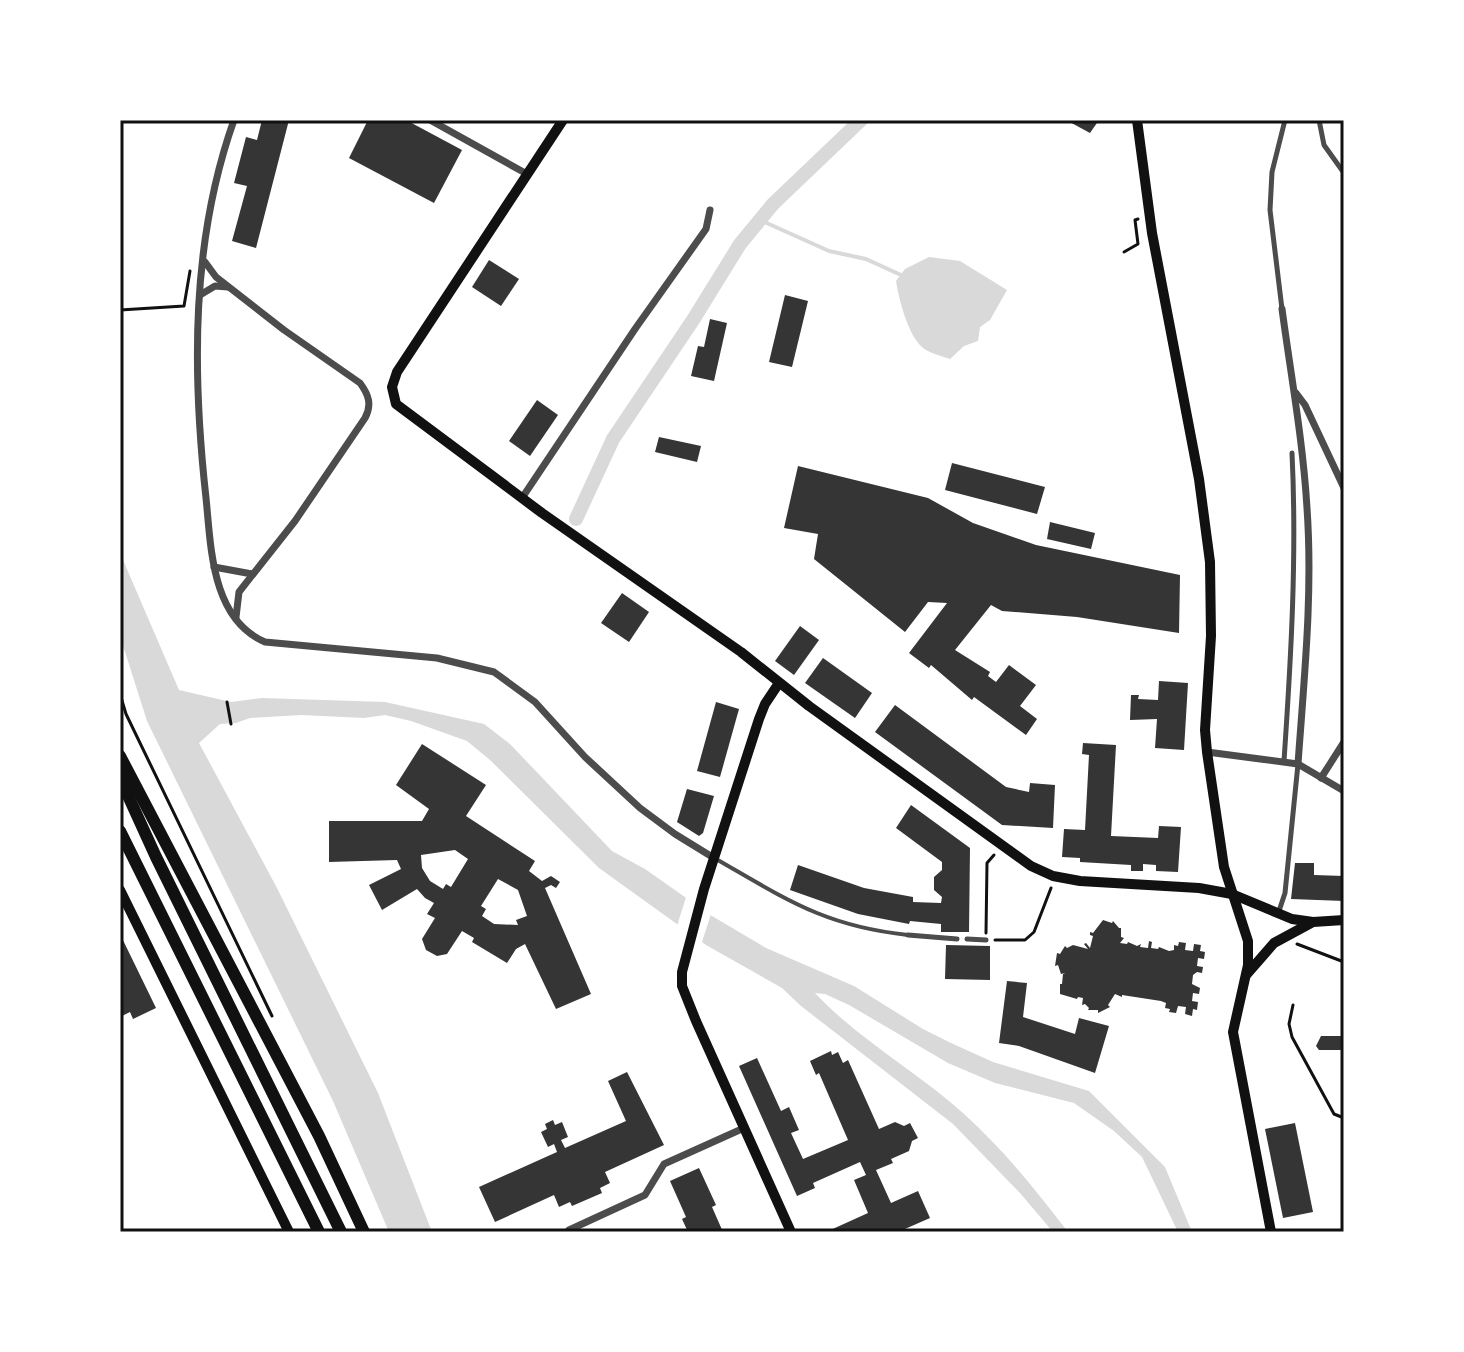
<svg xmlns="http://www.w3.org/2000/svg" width="1464" height="1352" font-family="Inter,sans-serif">
	<rect width="100%" height="100%" fill="#fff"/>
	<g fill="#d9d9d9">
		<path d="M 929,257 L 960,261 L 1007,290 L 990,320 L 980,327 L 978,341 L 964,346 L 950,359 C 942,356 933,354 926,350 C 909,340 899,300 896,281 L 905,269 Z"/>
		<path d="M 120,553 L 179,690 L 231,702 L 262,698 L 385,702 L 484,724 L 510,744 L 612,851 L 645,869 L 712,916 L 766,948 L 854,986 L 923,1029 L 951,1043 L 993,1062 L 1089,1091 L 1165,1167 L 1192,1232 L 1178,1232 L 1142,1157 L 1114,1131 L 1074,1103 L 995,1083 L 948,1063 L 849,1005 L 825,994 L 815,993 C 858,1039 916,1071 963,1113 C 1002,1148 1036,1190 1068,1232 L 1053,1232 L 1020,1193 L 953,1124 L 801,1006 L 782,988 L 706,945 L 599,868 L 490,760 L 467,741 L 411,721 L 385,715 L 364,718 L 301,715 L 250,718 L 236,723 L 220,724 L 199,743 L 277,888 L 378,1093 L 432,1232 L 389,1232 L 333,1101 L 147,721 L 120,636 Z"/>
	</g>
	<polygon fill="#fff" points="687,894 712,911 701,945 676,929"/>
	<g fill="none" stroke-linecap="round" stroke-linejoin="round">
		<polyline stroke="#d9d9d9" stroke-width="4" points="760,220 829,251 866,259 901,275"/>
		<polyline stroke="#d9d9d9" stroke-width="14" points="576,519 613,439 693,320 740,244 773,204 861,120"/>
	</g>
	<g fill="#353535" fill-rule="evenodd">
		<polygon points="262,120 289,120 256,248 232,241 247,186 234,183 246,137 257,140"/>
		<polygon points="368,120 406,120 462,150 434,203 349,158"/>
		<polygon points="1066,120 1099,120 1090,133"/>
		<polygon points="489,260 519,279 501,306 472,287"/>
		<polygon points="785,295 808,301 792,367 769,362"/>
		<polygon points="710,319 727,323 714,381 691,376 698,346 704,347"/>
		<polygon points="537,400 558,415 530,456 509,441"/>
		<polygon points="659,437 701,446 697,462 655,452"/>
		<polygon points="952,463 1045,487 1037,514 945,490"/>
		<polygon points="798,466 928,498 973,523 1036,545 1180,575 1179,633 1077,617 1002,611 991,605 955,650 990,672 988,676 996,682 1009,665 1036,685 1020,706 1037,719 1026,735 974,697 972,700 931,665 929,668 909,653 947,603 928,602 905,632 814,559 818,534 784,528"/>
		<polygon points="1050,522 1095,533 1091,549 1047,539"/>
		<polygon points="622,593 649,612 629,642 601,623"/>
		<polygon points="800,626 819,640 794,675 775,661"/>
		<polygon points="823,658 872,693 855,718 805,683"/>
		<polygon points="1159,681 1188,683 1184,750 1155,748 1157,719 1130,720 1131,695 1139,695 1138,699 1158,700"/>
		<polygon points="716,702 739,709 720,777 697,771"/>
		<polygon points="895,705 1006,787 1029,792 1030,783 1055,785 1053,828 1002,825 875,732"/>
		<polygon points="1083,743 1116,745 1111,836 1158,838 1159,826 1181,827 1178,872 1156,871 1156,865 1143,864 1143,871 1131,871 1131,865 1080,862 1080,858 1062,857 1064,829 1085,830 1089,755 1082,754"/>
		<path d="M 422,744 L 486,785 L 466,816 L 535,861 L 529,871 L 542,881 L 551,876 L 560,882 L 556,888 L 551,885 L 545,888 L 591,994 L 556,1009 L 525,944 L 516,949 L 507,963 L 472,942 L 474,938 L 462,931 L 447,954 L 437,956 L 426,950 L 422,939 L 435,918 L 427,914 L 434,903 L 425,898 L 417,889 L 382,910 L 369,885 L 401,869 L 397,860 L 329,862 L 329,821 L 422,821 L 429,809 L 396,785 ZM 455,850 L 468,859 L 451,887 L 446,884 L 443,889 L 430,881 L 422,868 L 421,855 ZM 498,879 L 518,890 L 527,916 L 516,920 L 518,925 L 494,924 L 482,916 L 486,909 L 481,906 Z"/>
		<polygon points="687,789 714,796 703,833 699,836 677,822"/>
		<polygon points="911,805 970,848 969,932 941,932 941,924 910,921 909,924 858,914 790,890 798,865 864,888 913,897 913,902 941,903 942,897 934,890 934,877 942,870 942,862 896,828"/>
		<polygon points="1295,863 1314,863 1314,875 1344,876 1344,901 1291,899"/>
		<polygon points="1103,920 1112,923 1113,921 1119,928 1121,928 1121,937 1124,938 1120,943 1127,944 1128,942 1137,946 1141,944 1140,947 1148,948 1149,941 1152,942 1151,948 1158,949 1159,947 1169,951 1174,950 1174,945 1178,946 1179,942 1186,943 1185,950 1193,951 1194,944 1201,945 1200,951 1205,952 1204,959 1198,958 1197,966 1203,967 1202,973 1197,972 1193,975 1192,984 1200,988 1199,994 1193,993 1192,1001 1198,1002 1197,1010 1193,1009 1192,1016 1185,1014 1186,1007 1178,1006 1176,1013 1169,1012 1170,1009 1165,1008 1166,1003 1161,1001 1122,995 1122,997 1115,994 1108,1005 1110,1007 1098,1013 1098,1010 1088,1010 1089,1008 1085,1004 1082,1005 1083,998 1078,997 1077,999 1060,994 1060,984 1062,984 1063,974 1065,973 1061,974 1058,965 1055,966 1057,953 1060,954 1065,946 1067,948 1073,945 1088,949 1084,944 1086,943 1090,948 1093,936 1090,935 1090,932 1093,933"/>
		<polygon points="120,934 156,1008 133,1019 130,1012 120,1017"/>
		<polygon points="946,945 990,946 990,980 945,979"/>
		<polygon points="1007,981 1027,983 1023,1017 1075,1034 1079,1018 1109,1026 1095,1073 1019,1046 999,1043"/>
		<polygon points="1321,1036 1344,1036 1344,1050 1319,1050 1316,1046"/>
		<polygon points="831,1051 832,1055 838,1052 843,1063 848,1060 879,1129 895,1122 904,1126 910,1123 918,1138 912,1141 909,1151 891,1159 893,1163 876,1170 891,1203 918,1191 930,1218 898,1232 826,1232 868,1213 854,1180 866,1175 860,1162 813,1183 815,1188 797,1196 739,1066 757,1058 781,1111 789,1107 799,1130 791,1133 803,1159 848,1140 819,1073 816,1075 810,1061"/>
		<polygon points="627,1072 664,1145 605,1172 610,1183 600,1188 602,1193 572,1206 570,1202 559,1207 554,1195 495,1222 479,1187 557,1152 554,1144 548,1147 541,1132 547,1129 545,1124 553,1120 555,1125 562,1122 568,1137 561,1140 565,1148 626,1121 608,1081"/>
		<polygon points="1295,1123 1313,1212 1283,1218 1265,1129"/>
		<polygon points="699,1168 716,1205 712,1207 723,1232 688,1232 682,1219 686,1217 670,1181"/>
	</g>
	<g fill="none" stroke-linecap="round" stroke-linejoin="round">
		<g stroke="#111" stroke-width="3">
			<polyline points="1124,252 1138,244 1135,220 1138,219"/>
			<polyline points="120,310 184,306 190,271"/>
			<polyline points="120,694 126,714 272,1016"/>
			<polyline points="227,702 231,724"/>
			<polyline points="986,933 987,863 994,855"/>
			<polyline points="995,940 1025,940 1034,932 1051,888"/>
			<polyline points="1297,944 1344,962"/>
			<polyline points="1293,1005 1289,1024 1292,1037 1334,1114 1344,1118"/>
		</g>
		<path stroke="#4c4c4c" stroke-width="4" d="M 716,859 C 786,899 824,926 908,935"/>
		<g stroke="#4c4c4c" stroke-width="5">
			<polyline points="1319,120 1324,145 1344,173"/>
			<polyline points="1282,309 1270,210 1272,172 1285,120"/>
			<path d="M 1284,761 C 1291,658 1297,556 1292,453"/>
			<polyline points="1278,914 1285,893 1298,764"/>
			<polyline points="908,935 957,939"/>
			<polyline points="967,939 986,940"/>
		</g>
		<g stroke="#4c4c4c" stroke-width="7">
			<path d="M 234,120 C 191,241 192,371 206,498 C 211,546 211,619 265,642 L 437,658 L 494,672 L 535,702 L 585,757 L 640,808 L 675,834 L 714,858"/>
			<polyline points="430,120 527,174"/>
			<path d="M 205,262 L 216,277 L 284,330 L 360,383 C 369,395 372,405 365,418 L 295,521 L 239,592 L 236,617"/>
			<polyline points="200,295 215,286 228,287"/>
			<path d="M 1282,309 C 1291,376 1303,441 1307,508 C 1313,594 1304,679 1298,764"/>
			<polyline points="1296,393 1305,405 1344,488"/>
			<polyline points="522,498 635,329 706,229 710,210"/>
			<polyline points="214,567 252,574"/>
			<polyline points="1207,752 1298,764 1344,791"/>
			<polyline points="1321,778 1344,742"/>
			<polyline points="569,1230 645,1195 664,1164 744,1128"/>
		</g>
		<g stroke="#111" stroke-width="10">
			<polyline points="563,120 397,372 392,387 396,404 542,513 741,652 809,706 1031,866 1053,876 1080,881 1199,888 1232,894 1292,919 1313,922 1344,920"/>
			<polyline points="1137,120 1152,233 1199,479 1210,562 1211,636 1205,730 1207,752 1224,867 1248,941 1248,965 1233,1032 1271,1232"/>
			<polyline points="779,683 765,704 759,719 704,889 682,972 682,986 696,1021 791,1232"/>
			<polyline points="120,890 289,1232"/>
			<polyline points="1247,974 1274,943 1311,923"/>
		</g>
		<g stroke="#111" stroke-width="12">
			<polyline points="120,756 319,1136 364,1232"/>
			<polyline points="120,778 156,857 341,1232"/>
			<polyline points="120,831 319,1232"/>
		</g>
	</g>
	<rect width="1464" height="1352" fill="none" stroke="#ffffff" stroke-width="244"/>
	<rect x="122" y="122" width="1220" height="1108" fill="none" stroke="#111" stroke-width="3"/>
</svg>
